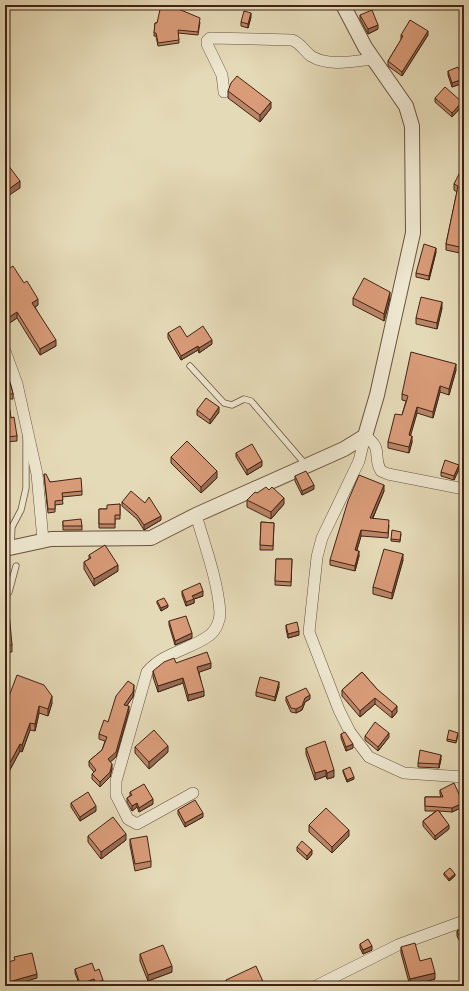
<svg xmlns="http://www.w3.org/2000/svg" width="469" height="991" font-family="Vollkorn,serif">
	<rect width="100%" height="100%" fill="#e5dab7"/>
	<filter id="stains"><feTurbulence type="fractalNoise" baseFrequency=".005" numOctaves="4"/><feColorMatrix values="0 0 0 0 .2 0 0 0 0 .09 0 0 0 0 .02 0 0 0 .5 -.17"/></filter>
	<radialGradient id="worn" r=".72"><stop offset=".6" stop-color="#630" stop-opacity="0"/><stop offset="1" stop-color="#630" stop-opacity=".3"/></radialGradient>
	<g fill="none" stroke-linecap="round" stroke-linejoin="round">
		<g stroke="#6a513d" stroke-width="7">
			<g id="service">
				<polyline points="190,366 224,403 232,405 244,399 251,401 306,465"/>
				<polyline points="11,547 12,527 21,510 26,488 26,437"/>
				<polyline points="5,596 9,592 16,566"/>
			</g>
		</g>
		<g stroke="#6a513d" stroke-width="12">
			<g id="minor">
				<path d="M 224,92 L 222,75 L 207,44 L 207,41 L 210,38 L 292,40 C 301,43 304,51 311,56 C 328,67 355,61 374,59"/>
				<polyline points="5,351 17,384 37,474 43,540"/>
				<path d="M 464,489 L 388,474 L 381,471 C 372,456 384,449 365,436 L 359,461 L 322,538 L 317,557 L 309,632 L 339,710 L 350,732 L 369,757 L 404,773 L 464,777"/>
				<path d="M 193,793 L 137,824 L 128,819 L 116,795 L 116,781 L 147,672 C 164,652 190,650 210,635 C 216,630 220,621 220,613 C 218,581 205,546 196,515"/>
				<polyline points="316,986 398,945 464,921"/>
			</g>
		</g>
		<g stroke="#6a513d" stroke-width="16">
			<polyline id="tertiary" points="5,549 51,539 151,538 196,515 344,449 365,436 377,395 413,233 412,126 406,106 365,47 343,5"/>
		</g>
		<use href="#service" stroke="#eee7d0" stroke-width="5.5"/>
		<use href="#minor" stroke="#eee7d0" stroke-width="11"/>
		<use href="#tertiary" stroke="#eee7d0" stroke-width="14"/>
	</g>
	<g fill="#bb8567" stroke="#412314">
		<polygon points="360,15 378,29 368,34 360,19"/>
		<polygon points="251,17 248,28 241,26 241,22"/>
		<polygon points="200,22 198,35 178,33 179,43 158,46 156,36 154,36 155,23"/>
		<polygon points="401,35 428,35 402,76 388,66 388,61 401,40"/>
		<polygon points="448,71 463,83 452,87 448,75"/>
		<polygon points="228,91 271,108 260,122 228,98"/>
		<polygon points="435,98 462,106 452,117 435,102"/>
		<polygon points="464,171 464,254 446,250 446,244 457,192 454,190 454,184"/>
		<polygon points="436,252 429,280 416,277 416,273"/>
		<polygon points="5,271 38,305 35,307 56,346 40,355 17,318 5,326"/>
		<polygon points="353,298 390,298 384,321 353,305"/>
		<polygon points="442,308 437,329 416,324 416,318"/>
		<polygon points="168,333 187,337 212,344 199,353 198,350 181,360 168,338"/>
		<polygon points="5,367 13,394 13,399 8,399 11,418 17,436 17,441 5,442"/>
		<polygon points="456,370 449,395 440,392 433,418 417,413 410,435 412,442 409,453 388,448 388,442 402,415 406,401 402,400 402,394"/>
		<polygon points="197,410 219,412 210,424 197,415"/>
		<polygon points="236,453 262,466 247,475 236,457"/>
		<polygon points="171,457 217,478 201,493 171,463"/>
		<polygon points="459,469 454,480 441,476 441,472"/>
		<polygon points="44,474 50,482 82,491 82,495 62,497 63,504 55,505 55,512 48,513"/>
		<polygon points="295,476 314,489 302,495 295,481"/>
		<polygon points="269,490 284,504 271,519 247,507 247,500 257,493"/>
		<polygon points="384,491 373,518 389,525 388,538 361,536 357,550 359,556 355,571 330,565 330,560"/>
		<polygon points="122,502 161,520 144,530 137,519 122,506"/>
		<polygon points="120,504 120,519 115,519 115,528 99,528 99,509 107,509"/>
		<polygon points="63,521 82,526 82,530 63,530"/>
		<polygon points="261,522 274,523 273,550 260,550"/>
		<polygon points="401,534 400,542 391,541 391,539"/>
		<polygon points="89,555 118,571 94,586 84,569 84,562 89,559"/>
		<polygon points="276,559 292,559 291,586 275,585"/>
		<polygon points="403,560 392,599 373,594 373,587"/>
		<polygon points="182,591 203,596 194,599 194,603 186,606 182,595"/>
		<polygon points="157,601 168,607 161,611 157,603"/>
		<polygon points="5,612 12,645 12,652 5,652"/>
		<polygon points="169,621 192,638 175,645 169,625"/>
		<polygon points="286,625 299,635 288,638 286,629"/>
		<polygon points="176,663 211,668 199,672 204,696 188,701 183,683 158,692 153,677 153,671"/>
		<polygon points="362,672 397,712 392,718 375,704 360,717 342,696 342,690"/>
		<polygon points="279,687 275,701 256,696 256,692"/>
		<polygon points="134,690 133,697 126,706 129,711 116,757 110,762 112,769 110,777 100,787 92,779 92,774 94,772 89,766 89,761 102,750 105,741 99,739 99,734 108,722"/>
		<polygon points="286,697 310,699 305,702 302,710 296,713 291,712 286,701"/>
		<polygon points="52,703 48,716 39,713 35,731 30,730 22,752 20,751 5,779 5,707"/>
		<polygon points="341,734 353,748 346,751 341,738"/>
		<polygon points="458,735 456,743 447,741 447,739"/>
		<polygon points="365,736 389,737 378,751 365,740"/>
		<polygon points="135,747 168,752 149,769 135,753"/>
		<polygon points="306,748 334,777 327,779 326,776 315,780 306,754"/>
		<polygon points="441,759 439,768 418,767 418,763"/>
		<polygon points="343,770 354,779 347,782 343,772"/>
		<polygon points="440,790 463,807 452,812 439,811 449,829 435,840 423,826 423,821 436,811 425,811 425,797 441,797 440,794"/>
		<polygon points="130,792 153,804 139,812 137,807 132,811 127,802 127,798 130,796"/>
		<polygon points="71,803 96,811 80,821 71,807"/>
		<polygon points="178,810 203,817 185,827 178,814"/>
		<polygon points="309,825 349,836 332,853 309,832"/>
		<polygon points="88,836 126,840 101,859 88,842"/>
		<polygon points="130,839 151,861 151,867 135,871 130,845"/>
		<polygon points="297,847 312,854 307,860 297,851"/>
		<polygon points="444,873 455,876 449,881 444,875"/>
		<polygon points="464,928 464,950 457,936 457,931"/>
		<polygon points="360,944 372,950 363,954 360,948"/>
		<polygon points="401,947 435,979 410,986 401,953"/>
		<polygon points="140,954 172,972 148,981 140,961"/>
		<polygon points="75,969 95,971 103,985 99,986 95,986 94,983 86,986 80,986 75,973"/>
		<polygon points="226,980 265,986 226,986"/>
	</g>
	<g fill="#986c54" stroke="#412314">
		<polygon points="251,13 251,17 248,28 248,24"/>
		<polygon points="378,25 378,29 368,34 368,29"/>
		<polygon points="428,31 428,35 402,76 402,72"/>
		<polygon points="463,79 463,83 452,87 452,83"/>
		<polygon points="271,102 271,108 260,122 260,115"/>
		<polygon points="462,102 462,106 452,117 452,113"/>
		<polygon points="20,181 20,188 5,198 5,192"/>
		<polygon points="436,248 436,252 429,280 429,276"/>
		<polygon points="390,292 390,298 384,321 384,314"/>
		<polygon points="38,299 38,305 32,309 32,303"/>
		<polygon points="442,302 442,308 437,329 437,323"/>
		<polygon points="17,312 17,318 5,326 5,320"/>
		<polygon points="56,340 56,346 40,355 40,349"/>
		<polygon points="212,340 212,344 199,353 199,348"/>
		<polygon points="198,346 198,350 181,360 181,356"/>
		<polygon points="456,364 456,370 449,395 449,389"/>
		<polygon points="440,386 440,392 433,418 433,412"/>
		<polygon points="219,407 219,412 210,424 210,420"/>
		<polygon points="417,407 417,413 409,441 409,435"/>
		<polygon points="412,436 412,442 409,453 409,447"/>
		<polygon points="262,461 262,466 247,475 247,470"/>
		<polygon points="459,465 459,469 454,480 454,476"/>
		<polygon points="217,471 217,478 201,493 201,487"/>
		<polygon points="314,485 314,489 302,495 302,491"/>
		<polygon points="384,485 384,491 370,524 370,518"/>
		<polygon points="284,498 284,504 271,519 271,512"/>
		<polygon points="161,516 161,520 144,530 144,525"/>
		<polygon points="361,530 361,536 355,556 355,550"/>
		<polygon points="359,551 359,556 355,571 355,566"/>
		<polygon points="403,554 403,560 392,599 392,593"/>
		<polygon points="118,565 118,571 94,586 94,579"/>
		<polygon points="203,591 203,596 194,599 194,603 186,606 186,602 192,596"/>
		<polygon points="168,605 168,607 161,611 161,608"/>
		<polygon points="299,631 299,635 288,638 288,634"/>
		<polygon points="192,633 192,638 175,645 175,641"/>
		<polygon points="211,663 211,668 197,673 197,667"/>
		<polygon points="183,678 183,683 158,692 158,686"/>
		<polygon points="279,682 279,687 275,701 275,697"/>
		<polygon points="134,685 134,690 133,697 124,710 124,705"/>
		<polygon points="204,691 204,696 188,701 188,695"/>
		<polygon points="310,695 310,699 305,702 302,710 296,713 296,709 305,698"/>
		<polygon points="52,696 52,703 48,716 48,709"/>
		<polygon points="375,698 375,704 360,717 360,711"/>
		<polygon points="39,706 39,713 35,731 35,724"/>
		<polygon points="129,706 129,711 116,757 108,764 108,759"/>
		<polygon points="397,706 397,712 392,718 392,712"/>
		<polygon points="30,723 30,730 22,752 22,745"/>
		<polygon points="389,733 389,737 378,751 378,747"/>
		<polygon points="20,744 20,751 5,779 5,772"/>
		<polygon points="353,744 353,748 346,751 346,747"/>
		<polygon points="168,746 168,752 149,769 149,762"/>
		<polygon points="441,755 441,759 439,768 439,764"/>
		<polygon points="112,764 112,769 110,777 100,787 100,782"/>
		<polygon points="326,770 326,776 315,780 315,773"/>
		<polygon points="334,770 334,777 327,779 327,773"/>
		<polygon points="354,777 354,779 347,782 347,780"/>
		<polygon points="153,799 153,804 139,812 139,808"/>
		<polygon points="137,803 137,807 132,811 132,806"/>
		<polygon points="463,803 463,807 452,812 452,808"/>
		<polygon points="96,806 96,811 80,821 80,817"/>
		<polygon points="203,813 203,817 185,827 185,823"/>
		<polygon points="449,825 449,829 435,840 435,836"/>
		<polygon points="349,830 349,836 332,853 332,847"/>
		<polygon points="126,834 126,840 101,859 101,852"/>
		<polygon points="312,850 312,854 307,860 307,856"/>
		<polygon points="455,874 455,876 449,881 449,879"/>
		<polygon points="372,946 372,950 363,954 363,950"/>
		<polygon points="172,966 172,972 148,981 148,975"/>
		<polygon points="435,973 435,979 410,986 410,979"/>
		<polygon points="37,974 37,978 11,986 5,986 5,983"/>
		<polygon points="94,979 94,983 86,986 80,986 80,984"/>
		<polygon points="103,980 103,985 99,986 96,986 96,983"/>
	</g>
	<g fill="#d99b78" stroke="#412314">
		<polygon points="161,5 176,8 200,18 198,32 178,30 179,40 158,43 156,33 154,33 155,23 157,23"/>
		<polygon points="372,10 378,25 368,29 360,15"/>
		<polygon points="244,11 251,13 248,24 241,22"/>
		<polygon points="410,20 428,31 402,72 388,61 403,36 401,35"/>
		<polygon points="458,67 463,79 452,83 448,71"/>
		<polygon points="237,76 271,102 260,115 228,91 231,83"/>
		<polygon points="445,87 462,102 452,113 435,98"/>
		<polygon points="5,161 20,181 5,192"/>
		<polygon points="461,170 464,171 464,248 446,244 458,186 454,184"/>
		<polygon points="424,244 436,248 429,276 416,273"/>
		<polygon points="13,266 24,283 27,281 38,299 32,303 56,340 40,349 17,312 5,320 5,271"/>
		<polygon points="364,278 390,292 384,314 353,298"/>
		<polygon points="421,297 442,302 437,323 416,318"/>
		<polygon points="180,326 187,337 203,326 212,340 199,348 198,346 181,356 168,333"/>
		<polygon points="411,352 456,364 449,389 440,386 433,412 417,407 409,435 412,436 409,447 388,442 395,414 402,415 408,396 402,394"/>
		<polygon points="5,367 11,386 13,394 7,394 11,418 14,417 17,436 5,437"/>
		<polygon points="206,398 219,407 210,420 197,410"/>
		<polygon points="187,441 217,471 201,487 171,457"/>
		<polygon points="252,444 262,461 247,470 236,453"/>
		<polygon points="445,460 459,465 454,476 441,472"/>
		<polygon points="306,471 314,485 302,491 295,476"/>
		<polygon points="44,474 46,474 50,482 81,478 82,491 62,493 63,500 55,501 55,509 48,509"/>
		<polygon points="359,475 384,485 370,518 389,520 388,533 361,530 355,550 359,551 355,566 330,560 348,501"/>
		<polygon points="266,487 269,490 272,487 284,498 271,512 247,500 255,492 257,493"/>
		<polygon points="131,491 145,503 149,497 161,516 144,525 137,515 122,502"/>
		<polygon points="120,504 120,515 115,515 115,524 99,524 99,509 107,509 107,505"/>
		<polygon points="81,519 82,526 63,526 63,521"/>
		<polygon points="261,522 274,523 273,546 260,545"/>
		<polygon points="392,530 401,532 400,540 391,539"/>
		<polygon points="105,545 118,565 94,579 84,562 91,558 89,555"/>
		<polygon points="384,549 403,554 392,593 373,587"/>
		<polygon points="276,559 292,559 291,582 275,581"/>
		<polygon points="200,583 203,591 192,596 194,599 186,602 182,591"/>
		<polygon points="164,598 168,605 161,608 157,601"/>
		<polygon points="5,612 9,612 12,645 5,646"/>
		<polygon points="186,616 192,633 175,641 169,621"/>
		<polygon points="297,622 299,631 288,634 286,625"/>
		<polygon points="207,652 211,663 197,667 204,691 188,695 183,678 158,686 153,671 164,662 174,658 176,663"/>
		<polygon points="362,672 377,689 397,706 392,712 375,698 360,711 342,690"/>
		<polygon points="17,675 44,685 52,696 48,709 39,706 35,724 30,723 22,745 20,744 5,772 5,741 6,739 5,739 5,707"/>
		<polygon points="260,677 279,682 275,697 256,692"/>
		<polygon points="128,681 134,685 133,692 124,705 129,706 116,752 108,759 112,764 110,772 100,782 92,774 96,770 89,761 102,750 107,737 99,734 104,720 108,722 116,696"/>
		<polygon points="306,688 310,695 305,698 302,706 296,709 291,708 286,697"/>
		<polygon points="375,722 389,733 378,747 365,736"/>
		<polygon points="154,730 168,746 149,762 135,747"/>
		<polygon points="449,730 458,733 456,741 447,739"/>
		<polygon points="345,732 353,744 346,747 341,734"/>
		<polygon points="325,741 334,770 327,773 326,770 315,773 306,748"/>
		<polygon points="420,750 441,755 439,764 418,763"/>
		<polygon points="350,767 354,777 347,780 343,770"/>
		<polygon points="454,783 463,803 452,808 425,806 425,797 443,797 440,790"/>
		<polygon points="144,784 153,799 139,808 137,803 132,806 127,798 132,795 130,792"/>
		<polygon points="88,792 96,806 80,817 71,803"/>
		<polygon points="195,800 203,813 185,823 178,810"/>
		<polygon points="326,808 349,830 332,847 309,825"/>
		<polygon points="438,810 449,825 435,836 423,821"/>
		<polygon points="113,817 126,834 101,852 88,836"/>
		<polygon points="147,836 151,861 135,864 130,839"/>
		<polygon points="302,841 312,850 307,856 297,847"/>
		<polygon points="450,868 455,874 449,879 444,873"/>
		<polygon points="464,928 464,946 457,931"/>
		<polygon points="368,939 372,946 363,950 360,944"/>
		<polygon points="415,943 420,961 431,958 435,973 410,979 401,947"/>
		<polygon points="163,945 172,966 148,975 140,954"/>
		<polygon points="32,953 37,974 5,983 5,963 15,960 14,957"/>
		<polygon points="92,963 95,971 99,969 103,980 96,983 94,979 80,984 75,969"/>
		<polygon points="256,966 265,986 228,986 226,980"/>
	</g>
	<rect width="469" height="991" fill="none" stroke="#e5dab7" stroke-width="20"/>
	<rect x="6" y="6" width="457" height="979" fill="none" stroke="#412314" stroke-width="2"/>
	<rect x="10" y="10" width="449" height="971" fill="none" stroke="#412314"/>
	<rect width="100%" height="100%" filter="url(#stains)"/>
	<rect width="100%" height="100%" fill="url(#worn)"/>
</svg>
